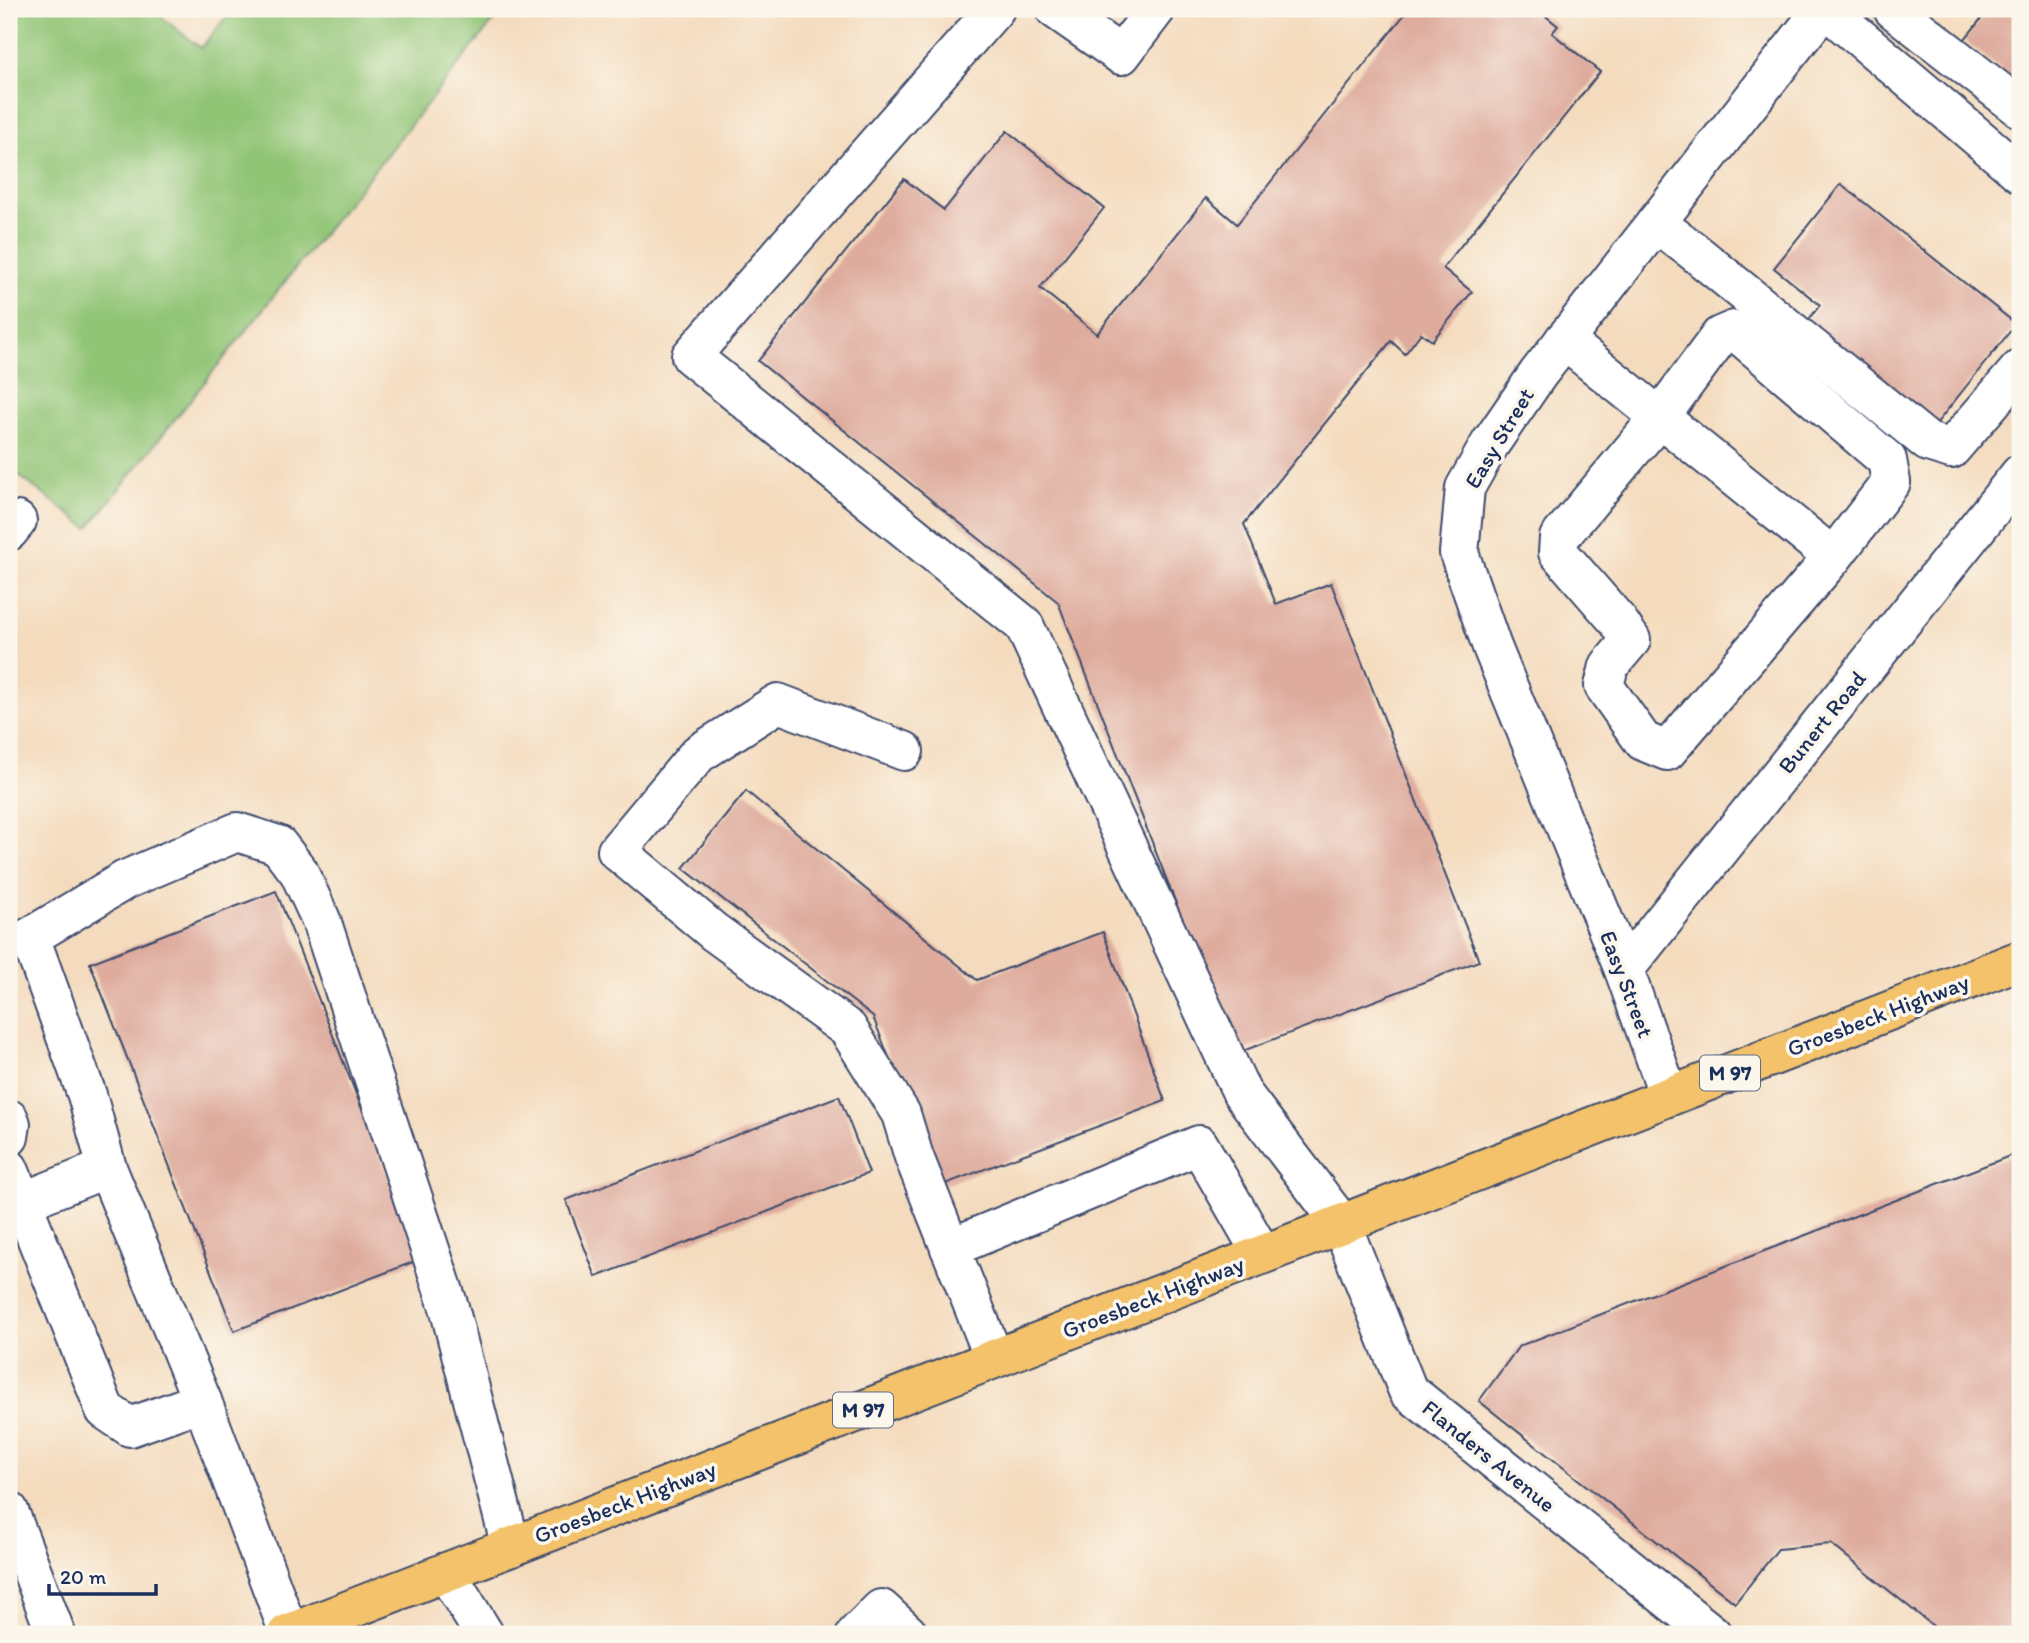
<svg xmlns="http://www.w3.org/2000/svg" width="2029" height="1643" font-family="Itim,sans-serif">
	<rect width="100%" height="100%" fill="#fbf7ec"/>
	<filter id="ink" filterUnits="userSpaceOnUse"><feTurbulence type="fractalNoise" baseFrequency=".0143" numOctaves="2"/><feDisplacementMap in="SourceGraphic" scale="14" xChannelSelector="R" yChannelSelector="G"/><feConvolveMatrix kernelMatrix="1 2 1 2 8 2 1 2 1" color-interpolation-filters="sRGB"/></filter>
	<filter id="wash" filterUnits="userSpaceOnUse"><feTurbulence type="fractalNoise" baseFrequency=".00686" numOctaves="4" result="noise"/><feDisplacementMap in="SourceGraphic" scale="28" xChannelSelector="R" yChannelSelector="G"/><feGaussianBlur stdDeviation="1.57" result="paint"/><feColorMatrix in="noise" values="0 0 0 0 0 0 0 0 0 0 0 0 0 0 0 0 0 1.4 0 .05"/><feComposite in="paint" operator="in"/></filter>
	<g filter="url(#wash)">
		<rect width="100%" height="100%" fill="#f4dbbe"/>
		<polygon fill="#91c576" stroke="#567a6a" stroke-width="2" points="9,9 151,9 201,48 233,9 503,9 88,528 9,468"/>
		<g id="blocks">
			<g fill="#deab9d">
				<polygon points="1409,9 1537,9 1558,26 1552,33 1600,72 1443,268 1472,292 1432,341 1421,333 1405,354 1391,341 1244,524 1276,604 1331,583 1479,961 1235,1054 1058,602 758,361 904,179 944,210 1007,131 1104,208 1040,288 1097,334 1206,198 1237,224"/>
				<polygon points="1989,9 2020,9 2020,85 1964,40"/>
				<polygon points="1841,184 2016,324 1932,429 1803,327 1820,305 1774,268"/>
				<polygon points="746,791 977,980 1103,932 1165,1101 940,1186 873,1017 683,868"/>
				<polygon points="276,891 421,1259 234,1331 90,963"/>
				<polygon points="839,1096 869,1173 596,1277 566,1200"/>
				<polygon points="2020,1152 2020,1634 1965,1634 1964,1627 1938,1630 1831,1544 1778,1549 1735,1603 1479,1401 1519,1346"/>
			</g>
		</g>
	</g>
	<g filter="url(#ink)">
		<use href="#blocks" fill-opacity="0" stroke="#3c496c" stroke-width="2"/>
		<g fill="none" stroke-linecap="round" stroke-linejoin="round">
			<g stroke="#3c496c" stroke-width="42">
				<g id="minor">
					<polyline points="995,9 691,356 1024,625 1242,1093 1341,1223 1408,1391 1712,1634"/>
					<polyline points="1055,9 1121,55 1156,9"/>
					<polyline points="1826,9 2020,173"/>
					<polyline points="1893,9 2020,108"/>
					<polyline points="1656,223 1692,250 1928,442 1951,449 2020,369"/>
					<polyline points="1564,340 1833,557 1667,751 1643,741 1604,686 1609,666 1631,640 1618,621 1558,552 1559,538 1660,417 1720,336 1734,330 1887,460 1891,482 1833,557"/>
					<polyline points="9,531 17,521"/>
					<polyline points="904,751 778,703 698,754 617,851 714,932 848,1029 901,1114 914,1157 994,1358"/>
					<polyline points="1624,970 2020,474"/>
					<polyline points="1669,1096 1624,970 1492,647 1459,553 1465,488 1490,444 1538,374 1823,9"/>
					<polyline points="9,1119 11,1124 9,1137"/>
					<polyline points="9,1169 105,1410 130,1427 202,1401"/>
					<polyline points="22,1202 107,1168"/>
					<polyline points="950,1248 1199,1145 1262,1254"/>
					<polyline points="9,1511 56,1634"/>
					<polyline points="446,1572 484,1634"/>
					<polyline points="289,1633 202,1401 107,1168 87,1095 30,937 125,880 237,832 278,845 299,872 321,920 449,1307 511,1547"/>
					<polyline points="856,1634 881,1609 908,1634"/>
				</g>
			</g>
			<g stroke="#3c496c" stroke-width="42">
				<polyline id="major" points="287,1634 2020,960"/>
			</g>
			<use href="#minor" stroke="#fff" stroke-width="38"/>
			<use href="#major" stroke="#f3c26a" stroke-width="38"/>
		</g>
	</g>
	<g text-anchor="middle" stroke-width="7" stroke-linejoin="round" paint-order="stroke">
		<g fill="#fbf7ec" stroke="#5e6b89" stroke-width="2">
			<rect x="1700" y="1055.5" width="60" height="35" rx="5"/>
			<rect x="833" y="1392.5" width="60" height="35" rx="5"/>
		</g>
		<g font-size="21" font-weight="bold" fill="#1b2f5e">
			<text x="1730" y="1080">M 97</text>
			<text x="863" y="1417">M 97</text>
		</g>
		<g font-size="23" fill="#1b2f5e" stroke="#fbf7ec">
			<text transform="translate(1499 438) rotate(-59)" y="8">Easy Street</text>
			<text transform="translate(1822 722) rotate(-51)" y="8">Bunert Road</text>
			<text transform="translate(1627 984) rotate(69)" y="8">Easy Street</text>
			<text transform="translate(1878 1015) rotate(-21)" y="8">Groesbeck Highway</text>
			<text transform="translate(1153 1297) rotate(-21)" y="8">Groesbeck Highway</text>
			<text transform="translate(1489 1456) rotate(39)" y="8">Flanders Avenue</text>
			<text transform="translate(625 1502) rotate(-21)" y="8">Groesbeck Highway</text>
		</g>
	</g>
	<rect width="2029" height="1643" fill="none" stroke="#fbf7ec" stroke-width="35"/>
	<path d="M49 1584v10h107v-10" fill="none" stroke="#1b2f5e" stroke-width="3.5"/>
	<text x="60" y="1584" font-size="21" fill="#1b2f5e" stroke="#fbf7ec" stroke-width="5" paint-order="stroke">20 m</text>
</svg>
